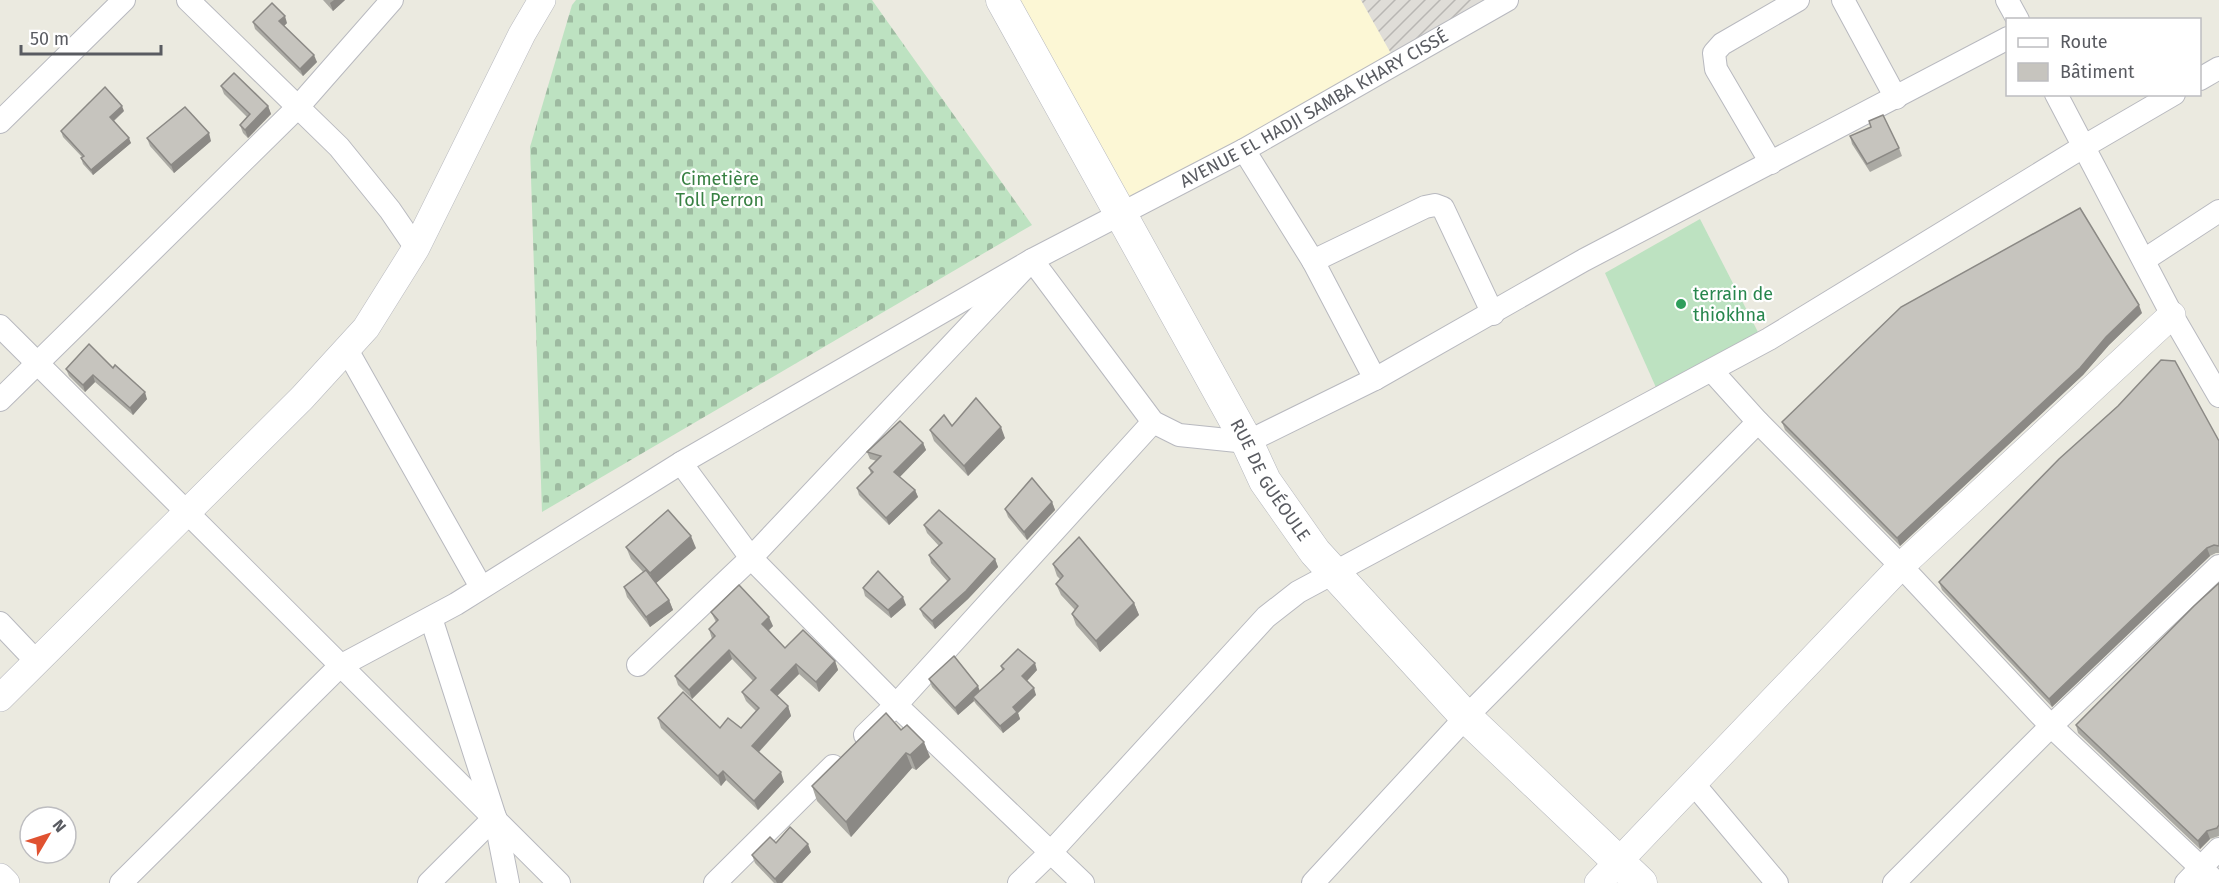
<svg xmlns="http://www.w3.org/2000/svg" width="2219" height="883" font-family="'Fira Sans',sans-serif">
	<defs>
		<pattern id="industrial-furrows" width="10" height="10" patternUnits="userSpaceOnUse" patternTransform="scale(1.5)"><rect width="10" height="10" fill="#dfddd8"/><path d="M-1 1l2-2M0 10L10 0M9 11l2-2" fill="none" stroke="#b8b6b3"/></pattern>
		<pattern id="cemetery-stones" width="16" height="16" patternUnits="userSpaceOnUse" patternTransform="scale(1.5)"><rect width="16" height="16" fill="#bde2c1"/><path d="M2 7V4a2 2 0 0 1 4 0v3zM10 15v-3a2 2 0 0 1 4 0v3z" fill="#9dbaa0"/></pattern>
	</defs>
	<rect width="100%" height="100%" fill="#ebeae0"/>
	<polygon fill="#fcf7d5" points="1008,0 1361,0 1397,64 1126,218"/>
	<polygon fill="url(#industrial-furrows)" points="1361,0 1518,0 1397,64"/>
	<polygon fill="url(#cemetery-stones)" points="576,0 872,0 1032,225 542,512 530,147 572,5"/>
	<polygon fill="#bde2c1" points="1700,219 1759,334 1658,392 1605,273"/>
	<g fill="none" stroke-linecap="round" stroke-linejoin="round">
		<g stroke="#b8b9bf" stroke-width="24">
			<g id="minor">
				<polyline points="188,0 339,147 390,210 416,248"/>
				<polyline points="1843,0 1896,98"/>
				<polyline points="2007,0 2018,20"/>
				<polyline points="2200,79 2219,68"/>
				<polyline points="2056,94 2172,315 2219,396"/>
				<polyline points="0,122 124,0"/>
				<polyline points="1244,150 1313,261 1375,379"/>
				<polyline points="1771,163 1716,69 1714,53 1722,44 1798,0"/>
				<polyline points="2144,260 2219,211"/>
				<polyline points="1313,261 1425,207 1435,205 1443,208 1493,314"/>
				<polyline points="0,326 559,883"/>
				<polyline points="347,350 481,587"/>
				<polyline points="1712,371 1758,422 1901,566 2051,726 2217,883"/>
				<polyline points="0,400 298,107 392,0"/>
				<polyline points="681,463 751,558 896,705 1083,883"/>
				<polyline points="431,618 495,817 508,883"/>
				<polyline points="0,623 37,662"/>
				<polyline points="638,665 751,558 1032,260 1153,422 1179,435 1247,442 1375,379 1584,260 2008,38"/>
				<polyline points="865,735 896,705 1153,422"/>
				<polyline points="1693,783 1777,883"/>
				<path id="s1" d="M 121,883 L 340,666 L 456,604 L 681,463 L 1032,260 L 1244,150 L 1507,0"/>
				<polyline points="429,883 495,817"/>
				<polyline points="715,883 833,766"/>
				<polyline points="1019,883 1051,852 1266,617 1298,592 1769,339 2083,147 2174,94"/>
				<polyline points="1313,883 1466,717 1758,422"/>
				<polyline points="1894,883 2051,726 2219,566"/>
				<polyline points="2186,883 2219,849"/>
			</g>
		</g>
		<g stroke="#b8b9bf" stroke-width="28">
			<g id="tertiary">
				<polyline points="0,698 302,398 366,328 416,248 522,34 542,0"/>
				<polyline points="0,877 6,883"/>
				<polyline points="1598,883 1901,566 2172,315"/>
			</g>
		</g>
		<g stroke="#b6b8be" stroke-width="33">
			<g id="secondary">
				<path id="s2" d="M 1002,0 L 1247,442 L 1265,481 L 1315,552 L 1466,717 L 1641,883"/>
			</g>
		</g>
		<use href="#minor" stroke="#fff" stroke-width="22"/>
		<use href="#tertiary" stroke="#fff" stroke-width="27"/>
		<use href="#secondary" stroke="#fff" stroke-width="32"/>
	</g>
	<g fill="#aaa9a3">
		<polygon points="323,0 345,0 333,11"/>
		<polygon points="253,22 287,23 284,26 317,62 303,76 255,29"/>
		<polygon points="221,86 268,106 271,114 248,138 243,133 240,125 247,117 224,94"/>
		<polygon points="124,111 114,121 131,143 93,175 83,164 81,158 82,157 63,137 61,131"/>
		<polygon points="1850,136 1899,148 1902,156 1870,172 1852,144"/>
		<polygon points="147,138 211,141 174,173 150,146"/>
		<polygon points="2142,313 2109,345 2083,375 1900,546 1785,430 1782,422"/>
		<polygon points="113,368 147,399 133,415 95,382 85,392 69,376 66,369"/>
		<polygon points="952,426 1005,438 968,476 934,441 930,430"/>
		<polygon points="2219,441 2219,553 2216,553 2210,556 2052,707 1942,590 1939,582"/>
		<polygon points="923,443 926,450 899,477 915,490 918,497 889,525 859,495 857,488 871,474 869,468 877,461 870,459 867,452"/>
		<polygon points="1052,502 1055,510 1027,540 1008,517 1005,509"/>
		<polygon points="924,525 995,559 998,567 968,599 935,629 923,616 920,609 948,582 931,563 929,555 939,546 927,533"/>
		<polygon points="626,547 696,548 656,583 669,600 673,610 650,627 627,597 624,587 643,572 631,559"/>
		<polygon points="1053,564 1134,603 1139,615 1100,652 1076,625 1072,614 1075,610 1061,595 1056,584 1060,579 1057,576"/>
		<polygon points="2219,583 2219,836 2210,839 2200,849 2078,733 2076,725"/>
		<polygon points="863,588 906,605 891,618 865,596"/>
		<polygon points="711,612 773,626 769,630 785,648 835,661 838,670 819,692 799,674 777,696 788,706 791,716 759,752 784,782 758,810 726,780 721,786 661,728 658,718 720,728 741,728 756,711 746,701 742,692 753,681 732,659 692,699 678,685 675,676 712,639 709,629 716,622"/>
		<polygon points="1001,666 1037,670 1027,681 1036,695 1018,713 1020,719 1003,733 976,704 974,701 958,715 932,687 929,679 980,691 1002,670"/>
		<polygon points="901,730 930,757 916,770 912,768 851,837 817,801 812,786"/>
		<polygon points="776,843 811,852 782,883 774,883 755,863 752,855"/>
	</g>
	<g fill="#8b8985">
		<polygon points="334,0 345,0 333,11 330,3"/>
		<polygon points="285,16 287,23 282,28 279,21"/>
		<polygon points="314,55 317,62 303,76 300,69"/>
		<polygon points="122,106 124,111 112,122 110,117"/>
		<polygon points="268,106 271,114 248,138 245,130"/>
		<polygon points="209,133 211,141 174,173 171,165"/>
		<polygon points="129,138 131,143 93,175 91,170"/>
		<polygon points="2139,305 2142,313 2109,345 2083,375 1900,546 1897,538"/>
		<polygon points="93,375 95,382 85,392 83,385"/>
		<polygon points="145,392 147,399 133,415 130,408"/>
		<polygon points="1001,427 1005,438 968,476 964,466"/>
		<polygon points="923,443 926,450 897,480 894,472"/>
		<polygon points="915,490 918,497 889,525 886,518"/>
		<polygon points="1052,502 1055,510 1027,540 1024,532"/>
		<polygon points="691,536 696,548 654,585 650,573"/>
		<polygon points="2207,548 2210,556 2052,707 2049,699"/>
		<polygon points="995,559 998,567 968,599 935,629 932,621"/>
		<polygon points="903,597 906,605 891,618 888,610"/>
		<polygon points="669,600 673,610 650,627 646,617"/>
		<polygon points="1134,603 1139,615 1100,652 1096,641"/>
		<polygon points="769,617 773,626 766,633 762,624"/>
		<polygon points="729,650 732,659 692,699 689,690"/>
		<polygon points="835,661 838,670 819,692 816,682"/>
		<polygon points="1035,663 1037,670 1025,683 1022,676"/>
		<polygon points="796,664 799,674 774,699 771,690"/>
		<polygon points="978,686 981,694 973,697 974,701 958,715 955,708"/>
		<polygon points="1034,688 1036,695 1018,713 1020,719 1003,733 1000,726 1013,707"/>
		<polygon points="788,706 791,716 756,755 752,746"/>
		<polygon points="924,742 930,757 916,770 910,755"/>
		<polygon points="906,753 912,768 851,837 846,822"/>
		<polygon points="723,771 726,780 721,786 718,776"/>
		<polygon points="781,772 784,782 758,810 754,801"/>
		<polygon points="2207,831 2210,839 2200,849 2198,841"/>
		<polygon points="808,844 811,852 782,883 777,883 775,879"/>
	</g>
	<g fill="#c6c4be" stroke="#8b8985" stroke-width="1.5">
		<polygon points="272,3 285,16 279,21 314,55 300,69 253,22"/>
		<polygon points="234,73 268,106 245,130 240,125 250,114 221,86"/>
		<polygon points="105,87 122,106 110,117 129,138 91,170 81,158 84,156 61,131"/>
		<polygon points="185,107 209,133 171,165 147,138"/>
		<polygon points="1883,115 1899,148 1867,164 1850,136 1871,127 1869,121"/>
		<polygon points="2080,208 2139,305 2106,337 2080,368 1897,538 1782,422 1901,307"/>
		<polygon points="89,344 113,368 115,365 145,392 130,408 93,375 83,385 66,369"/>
		<polygon points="2161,360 2175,361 2219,441 2219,546 2214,545 2207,548 2049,699 1939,582 2059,459 2118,406"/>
		<polygon points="976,398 1001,427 964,466 930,430 944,415 952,426"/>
		<polygon points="900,421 923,443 894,472 915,490 886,518 857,488 873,472 869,468 881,456 867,452"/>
		<polygon points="1032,478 1052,502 1024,532 1005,509"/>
		<polygon points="668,510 691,536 650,573 626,547"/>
		<polygon points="939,510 995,559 966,591 932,621 920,609 950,579 929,555 942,543 924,525"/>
		<polygon points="1079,537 1134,603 1096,641 1072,614 1078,606 1056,584 1063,576 1053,564"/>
		<polygon points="646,570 669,600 646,617 624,587"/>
		<polygon points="878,571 903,597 888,610 863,588"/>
		<polygon points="2219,583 2219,825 2217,828 2207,831 2198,841 2076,725 2194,606"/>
		<polygon points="739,585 769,617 762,624 785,648 803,630 835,661 816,682 796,664 771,690 788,706 752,746 781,772 754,801 723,771 718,776 658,718 683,692 720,728 728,718 741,728 759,708 742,692 756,678 729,650 689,690 675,676 715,636 709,629 718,620 711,612"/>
		<polygon points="1018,649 1035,663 1022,676 1034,688 1013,707 1017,712 1000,726 973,697 1004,669 1001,666"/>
		<polygon points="954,656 978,686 955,708 929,679"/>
		<polygon points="886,713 901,730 907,725 924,742 910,755 906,753 846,822 812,786"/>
		<polygon points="790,827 808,844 775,879 752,855 770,837 776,843"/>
	</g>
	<circle fill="#2e9e5b" stroke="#fff" stroke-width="2" cx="1681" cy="304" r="6"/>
	<g text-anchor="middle" stroke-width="4.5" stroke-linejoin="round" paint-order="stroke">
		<g font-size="18" fill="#595b61" stroke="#fff">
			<text dy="6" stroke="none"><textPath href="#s1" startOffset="1431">AVENUE EL HADJI SAMBA KHARY CISSÉ</textPath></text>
			<text dy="6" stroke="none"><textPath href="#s2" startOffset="550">RUE DE GUÉOULE</textPath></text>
		</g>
		<g font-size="18" fill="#388143" stroke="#fff">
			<text x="720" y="185">Cimetière<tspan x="720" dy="21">Toll Perron</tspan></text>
		</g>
		<g font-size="18" fill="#27864d" stroke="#fff" text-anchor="start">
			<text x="1693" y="300">terrain de<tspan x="1693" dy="21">thiokhna</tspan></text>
		</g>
	</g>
	<rect x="2006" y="18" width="195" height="78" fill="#ffffff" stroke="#bdbdc0" stroke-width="1.5"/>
	<rect x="2018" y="38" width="30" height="9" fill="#ffffff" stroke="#bdbdc0" stroke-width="1.5"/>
	<text x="2060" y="48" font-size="18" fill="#595b61">Route</text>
	<rect x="2018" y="63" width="30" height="18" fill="#c6c4be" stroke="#bdbdc0" stroke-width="1.5"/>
	<text x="2060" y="78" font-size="18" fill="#595b61">Bâtiment</text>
	<g transform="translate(48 835) rotate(51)"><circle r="28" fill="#ffffff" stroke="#bdbdc0" stroke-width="1.5"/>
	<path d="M0-4.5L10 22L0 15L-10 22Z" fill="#e05231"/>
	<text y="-9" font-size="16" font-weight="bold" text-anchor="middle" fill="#595b61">N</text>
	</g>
	<path d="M21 45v9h140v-9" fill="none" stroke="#595b61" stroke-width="3"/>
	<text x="30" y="45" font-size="18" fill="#595b61" stroke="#ffffff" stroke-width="4.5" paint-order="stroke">50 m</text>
</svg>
